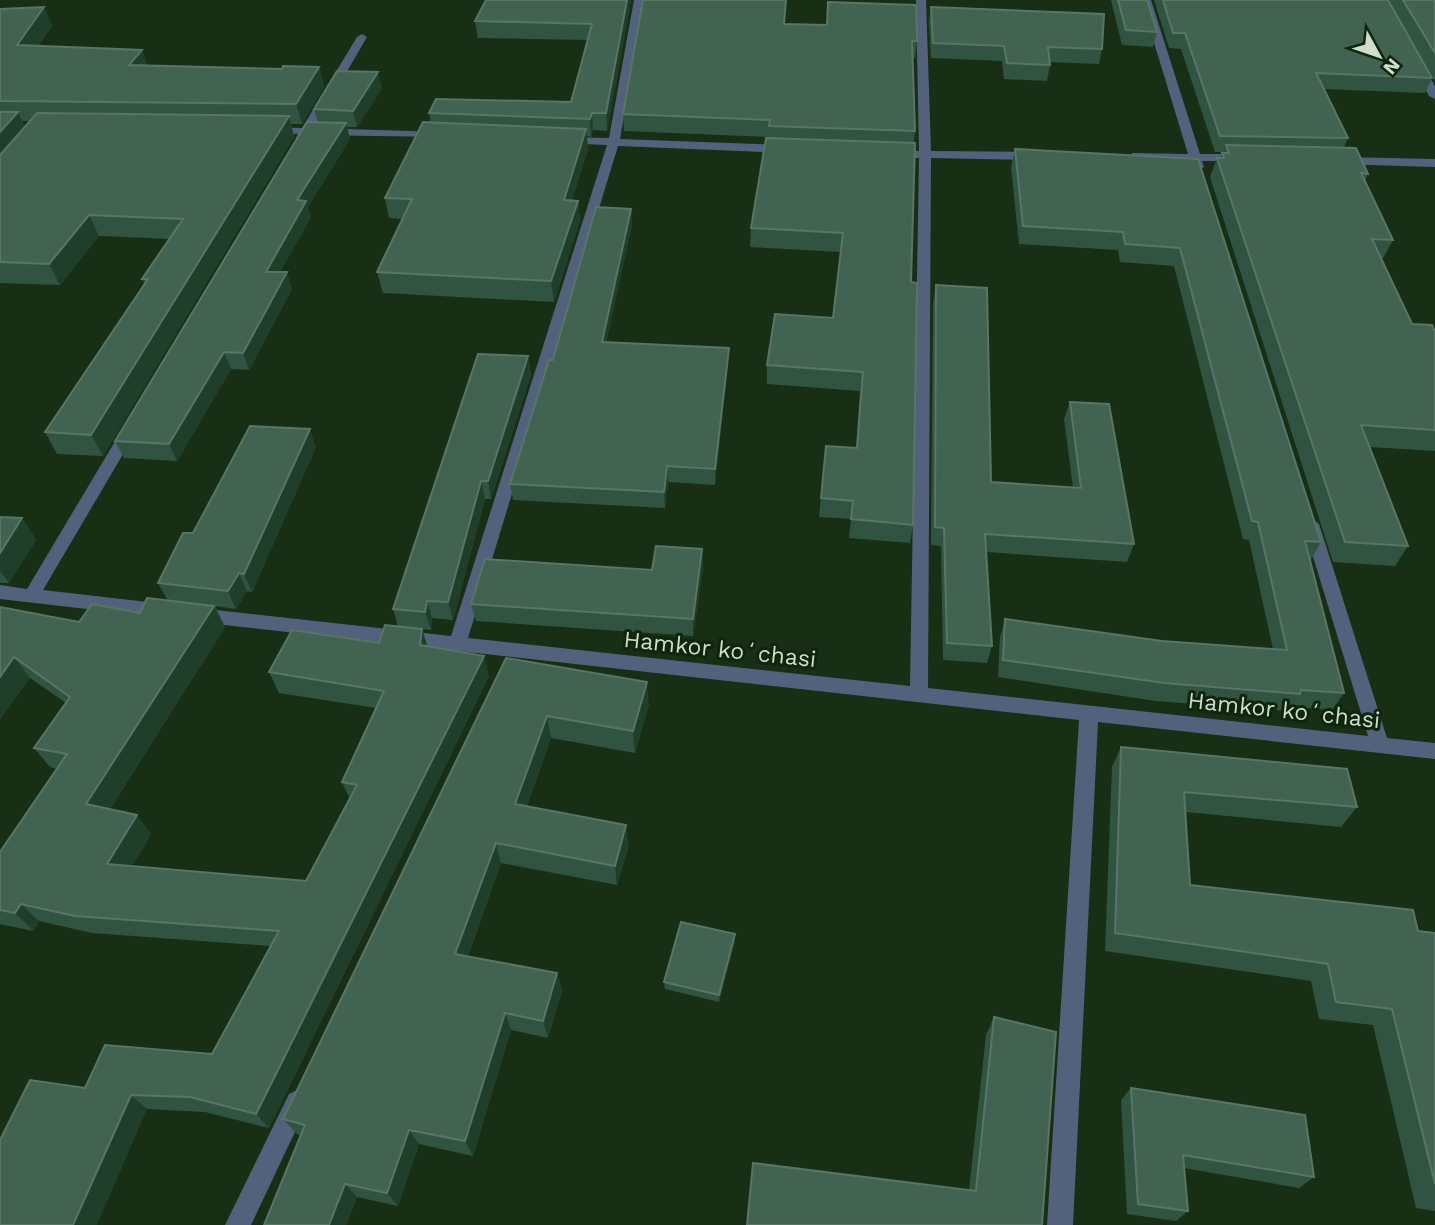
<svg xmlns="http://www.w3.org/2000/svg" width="1435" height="1225" font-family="'Work Sans',sans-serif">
	<rect width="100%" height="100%" fill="#182f16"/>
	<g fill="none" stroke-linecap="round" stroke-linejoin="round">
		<g fill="#53627c" fill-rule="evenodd">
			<polygon points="634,0 644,0 620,139 787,145 793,149 787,153 618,146 468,638 910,686 919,158 892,158 886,154 892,150 919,151 916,0 926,0 931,151 1035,152 1041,156 1035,160 931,158 928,688 1368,736 1303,524 1311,518 1319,524 1387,738 1435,743 1435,759 1098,722 1073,1225 1047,1225 1079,720 197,622 191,620 188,615 191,610 197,608 451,636 607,145 563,143 557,140 563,137 609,138"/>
			<polygon points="1141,0 1151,0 1200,154 1242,154 1246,155 1246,161 1202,161 1204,167 1198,171 1194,170 1190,161 1133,161 1127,157 1133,153 1188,154"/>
			<polygon points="362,34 367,37 314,128 441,132 445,133 445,137 310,135 302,141 296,138 298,134 265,132 265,128 269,127 302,128 357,37"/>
			<polygon points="1417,61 1421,62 1435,86 1435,99 1429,96 1412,64"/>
			<polygon points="1340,157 1435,159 1435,167 1336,164 1334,161"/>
			<polygon points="131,422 139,427 43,590 165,604 171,606 174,611 171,616 165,618 0,599 0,585 27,589 126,423"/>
			<polygon points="297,1090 305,1094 309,1102 251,1225 225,1225 289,1094"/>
		</g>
	</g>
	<g fill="#315442" fill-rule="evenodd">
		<polygon points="486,0 631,0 607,131 593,130 591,137 587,136 588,149 572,200 578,201 580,221 554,302 383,293 377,272 403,219 389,218 385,198 431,123 429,113 571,102 588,40 478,38 475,21"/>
		<polygon points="1111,0 1147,0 1157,32 1153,47 1122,45"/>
		<polygon points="1154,0 1435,0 1435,81 1389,2 1432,78 1425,93 1324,89 1348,138 1344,147 1368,174 1365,181 1393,240 1382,260 1412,324 1435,332 1435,451 1370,447 1408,546 1395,566 1333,562 1210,177 1217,158 1220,158 1222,153 1223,152 1215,152 1181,49 1169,48"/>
		<polygon points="828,2 917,41 915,58 913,58 915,131 914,143 911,282 913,525 910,543 849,538 851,519 819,517 826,446 856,448 860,391 767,384 767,365 833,318 841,252 750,247 751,228 768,137 624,131 623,114 784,24 827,25"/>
		<path d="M 44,7 L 52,26 L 38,46 L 142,50 L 147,65 L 282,69 L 319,67 L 324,87 L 302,124 L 291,124 L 294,137 L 103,456 L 57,454 L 45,432 L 145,284 L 142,279 L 169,239 L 99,236 L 60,285 L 0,283 L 0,9 ZM 22,121 L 29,121 L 25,127 Z"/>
		<polygon points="931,7 1102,49 1099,64 1050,62 1050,65 1047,81 1004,79 1002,61 931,58 929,22"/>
		<polygon points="382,88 357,127 346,127 350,139 308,207 311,217 280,272 292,289 249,370 231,369 177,461 124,458 115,441 318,122 314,109"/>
		<polygon points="1015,149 1198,159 1321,542 1311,560 1310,560 1344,693 1332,710 1292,707 1289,711 1156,701 998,677 1000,637 1005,619 1162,641 1273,649 1249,540 1243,539 1174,266 1120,262 1118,250 1019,244 1011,167"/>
		<polygon points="631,209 632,225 606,342 729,348 728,363 715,485 668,482 665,508 513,500 510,484 553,360"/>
		<polygon points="936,285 991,482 1073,488 1064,419 1070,402 1134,544 1127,562 986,552 992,646 987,663 943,660 941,546 931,545 933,303"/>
		<polygon points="528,356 531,375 491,499 485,499 453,620 432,618 431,630 422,629 428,647 489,676 269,1128 205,1112 147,1109 85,1088 212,1054 270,946 92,933 39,921 33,931 0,924 0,852 57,769 50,767 34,748 66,703 30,678 0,719 0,607 79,622 140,613 168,601 158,583 193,533 316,447 252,592 247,591 236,609 215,606 225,627 110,809 151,834 132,866 306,881 350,799 342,782 376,708 279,693 269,672 379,643 398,626 393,609"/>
		<polygon points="0,517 22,518 36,540 9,583 0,583"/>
		<polygon points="702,549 703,567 693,636 476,621 471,604 652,570"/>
		<polygon points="506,658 649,704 635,753 551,738 527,806 629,845 617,885 501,863 468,956 557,973 562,991 548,1038 511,1030 473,1156 419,1144 398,1206 357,1197 346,1225 264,1225 300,1135 297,1134 283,1119"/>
		<polygon points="1121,747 1357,807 1341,827 1186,812 1190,885 1418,931 1435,933 1435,1211 1416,1208 1373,1025 1319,1019 1311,981 1105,951 1112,767"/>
		<polygon points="735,941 719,1002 665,989 664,982"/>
		<polygon points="994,1017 1042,1225 969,1190 986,1035"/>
		<polygon points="1131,1088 1314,1177 1299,1188 1184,1168 1188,1211 1176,1221 1127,1214 1121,1100"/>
	</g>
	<g fill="#203f2a">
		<polygon points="627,0 631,0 607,131 606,113"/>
		<polygon points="44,7 52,26 25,65 17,45"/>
		<polygon points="142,50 149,69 129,65"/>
		<polygon points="319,67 324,87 302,124 296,104"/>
		<polygon points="378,72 382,88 357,127 353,111"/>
		<polygon points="18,112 27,132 0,164 0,132"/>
		<polygon points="592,113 593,130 591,137 590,119"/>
		<polygon points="289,116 294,137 103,456 91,435"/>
		<polygon points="346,123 350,139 308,207 311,217 271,288 266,272 297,200"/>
		<polygon points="586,129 588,149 566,220 564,200"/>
		<polygon points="578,201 580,221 554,302 551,281"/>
		<polygon points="631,209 632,225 603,358 602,342"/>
		<polygon points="89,215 99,236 60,285 49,264"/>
		<polygon points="287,272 292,289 249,370 243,353"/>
		<polygon points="729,348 728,363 715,485 715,469"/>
		<polygon points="224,352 231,369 177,461 169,444"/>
		<polygon points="528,356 531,375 491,499 488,481"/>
		<polygon points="310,429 316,447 252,592 244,574"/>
		<polygon points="667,466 668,482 665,508 664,492"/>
		<polygon points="481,481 485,499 453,620 448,602"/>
		<polygon points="22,518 36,540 9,583 0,571 0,553"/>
		<polygon points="702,549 703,567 693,636 693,619"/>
		<polygon points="239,573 247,591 236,609 228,591"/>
		<polygon points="427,601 432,618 431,630 425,612"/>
		<polygon points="214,606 225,627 101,823 86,804"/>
		<polygon points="422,629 428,649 420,645"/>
		<polygon points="484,656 489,676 269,1128 256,1114"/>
		<polygon points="14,657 30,678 0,719 0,677"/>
		<polygon points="647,682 649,704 635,753 633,731"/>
		<polygon points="547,716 551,738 520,825 515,804"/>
		<polygon points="137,815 151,834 122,883 107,864"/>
		<polygon points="626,825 629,845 617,885 615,866"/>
		<polygon points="496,843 501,863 462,972 455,954"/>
		<polygon points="21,904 39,921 33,931 15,913"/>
		<polygon points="735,934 735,941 719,1002 719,995"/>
		<polygon points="557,973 562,991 548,1038 543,1021"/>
		<polygon points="505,1013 511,1030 473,1156 465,1141"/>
		<polygon points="131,1095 147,1109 97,1225 73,1225"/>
		<polygon points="409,1130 419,1144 398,1206 387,1193"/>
		<polygon points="345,1184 357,1197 346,1225 329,1225"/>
	</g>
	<g fill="#426351" stroke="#587665" stroke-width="2">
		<polygon points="486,0 627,0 606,113 592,113 590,119 429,113 436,99 571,102 592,24 475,21"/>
		<polygon points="643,0 786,0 784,24 827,25 828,2 916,5 917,41 912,41 915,131 769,126 770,120 623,114"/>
		<polygon points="1118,0 1147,0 1157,32 1126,30"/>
		<polygon points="1163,0 1388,0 1432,78 1316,73 1348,138 1220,136 1185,33 1173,33"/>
		<polygon points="1403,0 1435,0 1435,53"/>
		<polygon points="44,7 17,45 142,50 129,65 282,69 283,66 319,67 296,104 0,101 0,9"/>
		<polygon points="931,7 1104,14 1102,49 1048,47 1050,65 1007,63 1004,46 933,43"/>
		<polygon points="337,71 378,72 353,111 314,109"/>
		<polygon points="0,112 18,112 0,132"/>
		<polygon points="37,113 289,116 91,435 45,432 148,279 142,279 183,219 89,215 49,264 0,262 0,155"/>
		<polygon points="307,122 346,123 297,200 306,201 266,272 287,272 243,353 224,352 169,444 115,441"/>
		<polygon points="423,122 586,129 564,200 578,201 551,281 377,272 412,199 385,198"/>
		<polygon points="766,138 915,143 911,282 917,283 913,525 851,519 853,501 821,498 826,446 857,448 863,372 767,365 775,314 833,318 843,233 751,228"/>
		<polygon points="1226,145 1356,148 1368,174 1361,173 1393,240 1372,239 1412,324 1432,325 1435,332 1435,430 1361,425 1408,546 1345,542 1217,158 1224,158 1222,153 1229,153"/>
		<polygon points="1015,149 1198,159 1321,542 1305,541 1344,693 1301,690 1300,694 1164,683 1003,660 1005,619 1162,641 1287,650 1258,522 1252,521 1180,248 1125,244 1123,232 1023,226"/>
		<polygon points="596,207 631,209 602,342 729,348 715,469 667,466 664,492 510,484 549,360 553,360"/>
		<polygon points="936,285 987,288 991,482 1081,488 1070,402 1109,404 1134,544 985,534 992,646 947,643 944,528 935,527"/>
		<polygon points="478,354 528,356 488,481 481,481 448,602 427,601 425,612 393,609"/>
		<polygon points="250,426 310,429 244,574 239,573 228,591 158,583 183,533 193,533"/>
		<polygon points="0,517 22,518 0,553"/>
		<polygon points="656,546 702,549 693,619 471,604 485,559 652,570"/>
		<polygon points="147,598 214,606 86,804 137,815 107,864 306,881 357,785 342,782 384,691 269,672 292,630 379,643 385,625 422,629 420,645 484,656 256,1114 190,1097 131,1095 73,1225 0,1225 0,1140 30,1080 85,1088 105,1045 212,1054 279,931 75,916 21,904 15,913 0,910 0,852 67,754 34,748 70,697 14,657 0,677 0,607 79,622 92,604 140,613"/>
		<polygon points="506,658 647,682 633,731 547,716 515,804 626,825 615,866 496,843 455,954 557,973 543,1021 505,1013 465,1141 409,1130 387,1193 345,1184 329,1225 264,1225 305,1125 283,1119"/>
		<polygon points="1121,747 1347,769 1357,807 1184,792 1190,885 1413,910 1418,931 1435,933 1435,1184 1392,1009 1336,1002 1328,964 1115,933"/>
		<polygon points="681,922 735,934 719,995 664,982"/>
		<polygon points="994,1017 1056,1032 1042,1225 747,1225 753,1163 976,1191"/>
		<polygon points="1131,1088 1305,1115 1314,1177 1183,1155 1188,1211 1138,1204"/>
	</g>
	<g text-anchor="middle" stroke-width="6" stroke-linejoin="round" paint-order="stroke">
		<g font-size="23" fill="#cfddcd" stroke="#0f250c">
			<text transform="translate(720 649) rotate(6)" y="8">Hamkor koʻchasi</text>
			<text transform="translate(1284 710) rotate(6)" y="8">Hamkor koʻchasi</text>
		</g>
	</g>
	<g transform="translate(1379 56) rotate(130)" stroke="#0f250c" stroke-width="5" paint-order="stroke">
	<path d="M0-5L12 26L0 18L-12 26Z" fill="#cfddcd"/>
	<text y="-10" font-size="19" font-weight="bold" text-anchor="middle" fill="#cfddcd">N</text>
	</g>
</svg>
